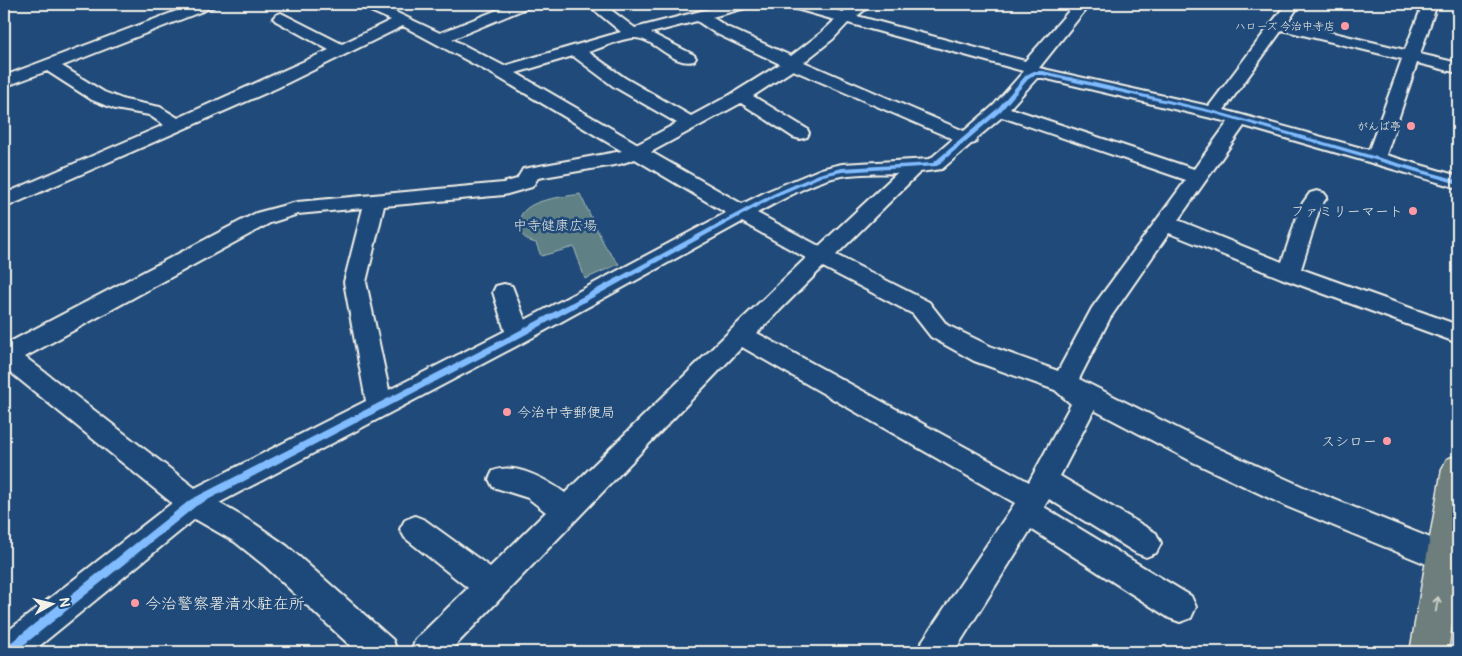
<svg xmlns="http://www.w3.org/2000/svg" width="1462" height="656" font-family="Pangolin,'Klee One',sans-serif">
	<rect width="100%" height="100%" fill="#1f4a7a"/>
	<filter id="ink" filterUnits="userSpaceOnUse"><feTurbulence type="fractalNoise" baseFrequency=".02" numOctaves="2"/><feDisplacementMap in="SourceGraphic" scale="10" xChannelSelector="R" yChannelSelector="G"/><feConvolveMatrix kernelMatrix="1 2 1 2 8 2 1 2 1" color-interpolation-filters="sRGB"/></filter>
	<g filter="url(#ink)">
		<path fill="#5e8185" stroke="#a9b9b6" d="M 580,194 L 606,248 L 619,264 L 585,279 L 574,247 L 541,256 L 536,243 C 527,241 522,237 520,229 C 513,199 560,198 580,194 Z"/>
		<g fill="none" stroke-linecap="round" stroke-linejoin="round">
			<g stroke="#f4f1e8" stroke-width="4">
				<path id="minor" d="M 195,4 L 215,4 L 213,7 L 62,66 L 104,92 L 125,100 L 160,107 L 178,118 L 329,50 L 276,21 L 273,18 L 276,15 L 281,13 L 342,44 L 391,20 L 361,7 L 359,4 L 378,4 L 440,33 L 512,4 L 531,4 L 529,7 L 452,39 L 504,66 L 621,32 L 587,4 L 603,4 L 635,28 L 728,4 L 751,4 L 749,7 L 712,17 L 727,27 L 791,56 L 821,33 L 835,20 L 789,7 L 787,4 L 810,4 L 843,12 L 855,4 L 872,4 L 857,16 L 1025,61 L 1075,4 L 1090,4 L 1039,68 L 1209,106 L 1286,4 L 1300,4 L 1288,22 L 1405,50 L 1423,4 L 1437,4 L 1420,54 L 1458,63 L 1458,73 L 1417,63 L 1386,155 L 1458,176 L 1458,188 L 1244,126 L 1178,220 L 1282,262 L 1300,207 L 1310,193 L 1317,191 L 1324,193 L 1327,197 L 1320,207 L 1301,269 L 1458,325 L 1458,343 L 1281,278 L 1169,233 L 1110,318 L 1079,379 L 1213,446 L 1308,489 L 1458,549 L 1458,577 L 1288,507 L 1193,462 L 1094,410 L 1060,476 L 1156,533 L 1161,543 L 1156,553 L 1146,557 L 1136,553 L 1049,499 L 1044,507 L 1191,596 L 1196,607 L 1191,618 L 1180,622 L 1169,618 L 1031,529 L 954,652 L 919,652 L 923,640 L 1015,503 L 742,347 L 449,652 L 411,652 L 415,640 L 468,588 L 405,538 L 400,529 L 405,520 L 415,516 L 425,520 L 490,567 L 546,512 L 528,498 L 493,487 L 489,479 L 493,471 C 516,462 547,480 565,493 L 732,329 L 806,258 L 742,222 L 526,341 L 219,503 L 255,524 L 287,546 L 393,640 L 397,652 L 357,652 L 265,566 L 235,542 L 195,519 L 32,652 L 4,652 L 4,634 L 172,503 L 4,367 L 4,345 L 256,213 L 297,202 L 503,183 L 517,179 L 523,169 L 622,151 L 496,76 L 403,26 L 277,88 L 4,208 L 4,194 L 164,125 L 149,115 L 115,109 L 92,100 L 47,71 L 4,87 L 4,76 ZM 697,21 L 715,33 L 780,64 L 730,95 L 691,116 L 625,78 L 588,52 C 602,48 619,39 633,38 C 655,37 672,67 694,61 L 696,58 L 694,55 L 651,33 ZM 848,23 L 1023,71 L 1024,71 L 993,106 L 964,131 L 804,62 L 833,39 ZM 1282,30 L 1402,59 L 1369,150 L 1224,110 ZM 573,56 L 613,86 L 677,123 L 638,144 L 516,73 ZM 793,70 L 953,139 L 930,159 L 842,164 L 821,169 L 768,191 L 742,204 L 651,152 L 741,103 L 793,137 L 800,139 L 807,137 L 809,133 L 807,129 L 753,96 ZM 1037,78 L 1043,78 L 1228,122 L 1194,169 L 1010,108 ZM 1002,117 L 1186,180 L 1092,308 L 1058,371 L 992,347 L 947,325 L 929,302 L 836,255 L 920,172 L 942,169 L 971,144 L 975,143 L 977,138 ZM 635,159 L 726,213 L 525,320 L 512,286 L 504,284 L 496,286 L 493,292 L 505,331 L 389,390 L 366,282 L 384,206 L 504,195 L 532,187 L 538,178 L 620,164 ZM 897,173 L 819,246 L 757,213 C 782,200 815,180 842,176 C 860,173 879,174 897,173 ZM 363,208 L 344,282 L 366,401 L 195,488 L 25,357 L 270,223 L 298,214 ZM 823,267 L 913,314 L 931,337 L 974,361 L 1055,390 L 1071,404 L 1029,482 L 757,333 Z"/>
			</g>
			<g stroke="#f4f1e8" stroke-width="3">
				<polygon id="highway" points="1458,455 1458,579 1448,652 1410,652 1442,469 1447,459"/>
			</g>
			<use href="#minor" fill="#1f4a7a" fill-rule="evenodd"/>
			<use href="#highway" fill="#6d7e7c" fill-rule="evenodd"/>
			<g stroke="#1f4a7a" stroke-width="3">
				<polygon id="cycleway" points="1034,71 1043,71 1215,111 1458,180 1458,184 1212,113 1043,75 1035,75 1030,77 1001,111 937,166 842,172 823,176 777,196 521,337 196,506 15,652 4,652 4,648 190,500 515,333 773,194 819,174 842,168 933,163 997,109 1026,75"/>
			</g>
			<use href="#cycleway" fill="#80bcff" fill-rule="evenodd"/>
		</g>
		<defs><path id="oneway-shaft" d="M-6 0H5M1.5-3L5.5 0L1.5 3" fill="none" stroke-width="1.6" stroke-linecap="round" stroke-linejoin="round" transform="scale(1.25)"/></defs>
		<use stroke="#cccec8" href="#oneway-shaft" transform="translate(1437 604) rotate(-81)"/>
	</g>
	<g fill="#ff9aa2" stroke="#1f4a7a" stroke-width="2">
		<circle cx="1345" cy="26" r="5"/>
		<circle cx="1411" cy="126" r="5"/>
		<circle cx="1413" cy="211" r="5"/>
		<circle cx="507" cy="412" r="5"/>
		<circle cx="1387" cy="441" r="5"/>
		<circle cx="135" cy="603" r="5"/>
	</g>
	<g text-anchor="middle" stroke-width="5" stroke-linejoin="round" paint-order="stroke">
		<g font-size="11" fill="#f4f1e8" stroke="#1f4a7a" text-anchor="end">
			<text x="1335" y="30">ハローズ 今治中寺店</text>
			<text x="1401" y="130">がんば亭</text>
		</g>
		<g font-size="14" fill="#f4f1e8" stroke="#1f4a7a" text-anchor="end">
			<text x="1403" y="216">ファミリーマート</text>
			<text x="517" y="417" text-anchor="start">今治中寺郵便局</text>
			<text x="1377" y="446">スシロー</text>
		</g>
		<g font-size="14" fill="#dee0d9" stroke="#1f4a7a">
			<text x="555" y="230">中寺健康広場</text>
		</g>
		<g font-size="16" fill="#f4f1e8" stroke="#1f4a7a" text-anchor="start">
			<text x="145" y="609">今治警察署清水駐在所</text>
		</g>
	</g>
	<rect width="1462" height="656" fill="none" stroke="#1f4a7a" stroke-width="20"/>
	<rect x="10" y="10" width="1442" height="636" fill="none" stroke="#f4f1e8" stroke-width="2" filter="url(#ink)"/>
	<g transform="translate(52 604) rotate(82)" stroke="#1f4a7a" stroke-width="4" paint-order="stroke">
	<path d="M0-4L9 19L0 12L-9 19Z" fill="#f4f1e8"/>
	<text y="-8" font-size="14" font-weight="bold" text-anchor="middle" fill="#f4f1e8">N</text>
	</g>
</svg>
